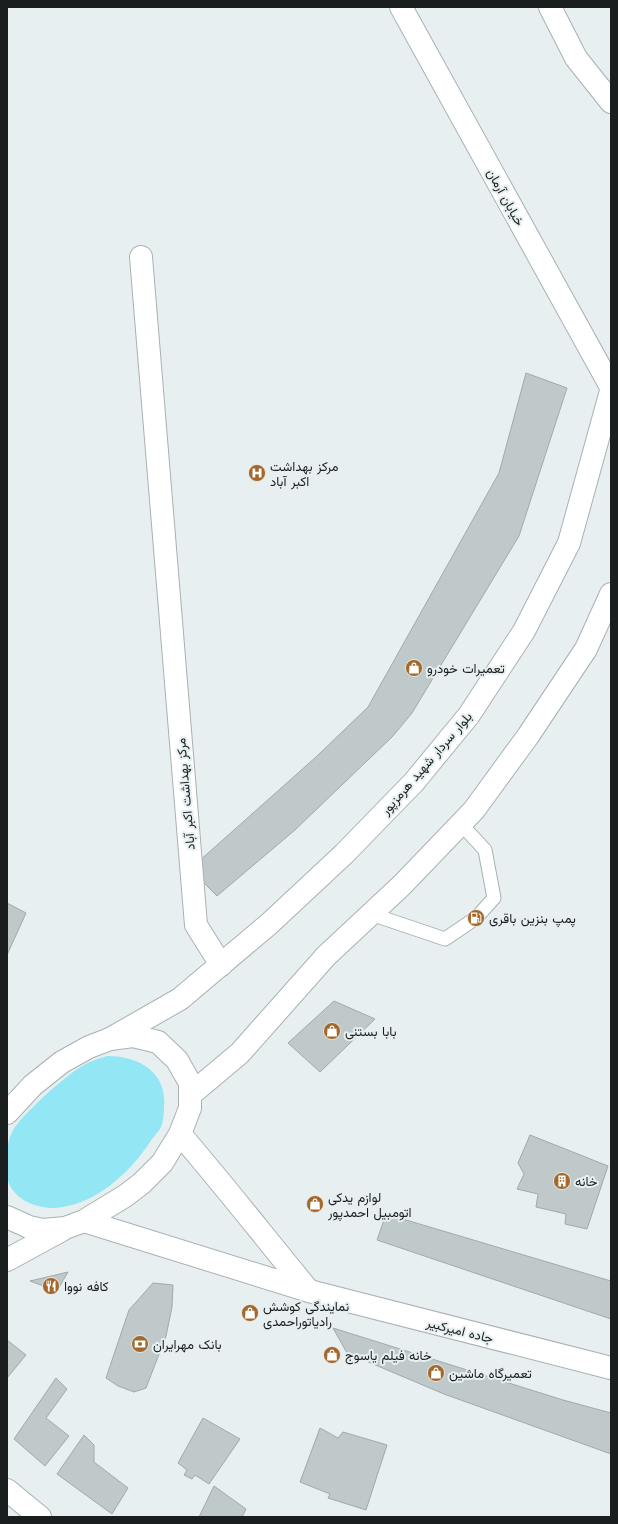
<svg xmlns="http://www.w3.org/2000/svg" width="618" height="1524" font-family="'Work Sans',Vazirmatn,sans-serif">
	<rect width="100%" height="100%" fill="#e7eff1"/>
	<path fill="#93e6f4" d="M 107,1056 C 140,1056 168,1073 164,1109 C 164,1115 163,1122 161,1127 C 159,1131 155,1135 152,1139 C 131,1172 95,1206 54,1208 C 34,1208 11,1198 7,1177 C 6,1171 7,1164 7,1159 C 7,1147 8,1140 13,1130 C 22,1115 64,1077 79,1068 C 88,1062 97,1059 107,1056 Z"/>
	<g fill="#c0c9ca" stroke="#a1aaab">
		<polygon points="526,373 567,388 519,536 412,713 393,736 295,830 217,896 202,881 198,862 316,757 368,707 499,473"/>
		<polygon points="7,903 26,913 7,955"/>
		<polygon points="334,1001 375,1019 320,1072 288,1043"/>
		<polygon points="530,1135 608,1166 587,1229 565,1224 566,1214 536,1207 538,1194 517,1189 524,1174 518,1163"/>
		<polygon points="386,1214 611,1281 611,1319 377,1240"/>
		<polygon points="68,1272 57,1291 30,1281"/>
		<polygon points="153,1283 173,1285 172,1307 166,1336 146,1388 134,1392 118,1386 106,1378 129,1310"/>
		<polygon points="333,1328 563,1400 611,1413 611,1454 444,1394 347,1353"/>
		<polygon points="7,1340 26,1355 7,1378"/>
		<polygon points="56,1378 67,1389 46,1418 69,1436 45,1466 14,1439"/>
		<polygon points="203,1418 240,1439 209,1484 195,1475 192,1479 184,1475 187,1470 178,1463"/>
		<polygon points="320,1428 338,1438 343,1432 387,1445 366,1510 328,1498 330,1494 300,1482"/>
		<polygon points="84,1435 94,1445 94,1462 128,1488 112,1514 57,1474"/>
		<polygon points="214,1486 246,1509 242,1517 199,1517"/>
	</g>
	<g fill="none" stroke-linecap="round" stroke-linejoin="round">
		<g stroke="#a9b1b2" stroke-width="15">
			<polyline id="service" points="371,914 445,939 476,918 494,898 485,850 461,824"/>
		</g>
		<g stroke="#a9b1b2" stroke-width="24">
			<g id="minor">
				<polyline points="401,7 611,387"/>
				<polyline points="550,7 576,58 611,102"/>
				<polyline points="141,257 196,925 221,965"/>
			</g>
		</g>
		<g stroke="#a9b1b2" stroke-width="24">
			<polyline id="tertiary" points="7,1490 40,1517"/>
		</g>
		<g stroke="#a9b1b2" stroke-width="24">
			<g id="secondary">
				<path d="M 180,1134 C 224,1185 266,1239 309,1291"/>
				<polyline points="84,1221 309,1291 611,1368"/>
			</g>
		</g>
		<g stroke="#a9b1b2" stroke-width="24">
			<g id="primary">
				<polyline points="110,1039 180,999 269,924 344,854 414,782 469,715 524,631 569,543 611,391"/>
				<polyline points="190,1095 240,1053 326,956 402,885 474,810 528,736 586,649 611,594"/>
				<polyline points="7,1113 33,1085 62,1062 89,1047 110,1039 133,1036 158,1042 177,1060 190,1083 190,1108 180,1134 162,1163 142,1183 125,1196 84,1221 65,1228 43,1230 29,1227 7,1217"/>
				<polyline points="7,1260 62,1230"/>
			</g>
		</g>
		<use href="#service" stroke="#fff" stroke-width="13"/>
		<use href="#minor" stroke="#fff" stroke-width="22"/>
		<use href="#tertiary" stroke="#fff" stroke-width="22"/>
		<use href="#secondary" stroke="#fff" stroke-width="22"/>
		<use href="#primary" stroke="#fff" stroke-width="22"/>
	</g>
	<defs>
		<g id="hospital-disc" transform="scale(0.9)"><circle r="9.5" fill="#a4682b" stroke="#e7eff1"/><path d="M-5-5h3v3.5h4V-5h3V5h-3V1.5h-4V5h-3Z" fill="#fff"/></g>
		<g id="shop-disc" transform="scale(0.9)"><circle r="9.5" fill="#a4682b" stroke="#e7eff1"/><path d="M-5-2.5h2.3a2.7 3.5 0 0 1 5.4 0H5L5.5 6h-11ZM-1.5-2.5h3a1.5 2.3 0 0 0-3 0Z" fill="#fff"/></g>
		<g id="fuel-disc" transform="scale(0.9)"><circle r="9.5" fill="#a4682b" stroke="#e7eff1"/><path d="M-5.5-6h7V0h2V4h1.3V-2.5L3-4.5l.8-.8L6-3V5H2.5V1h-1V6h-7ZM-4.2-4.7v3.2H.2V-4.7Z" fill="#fff"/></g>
		<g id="building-disc" transform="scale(0.9)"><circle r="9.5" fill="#a4682b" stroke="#e7eff1"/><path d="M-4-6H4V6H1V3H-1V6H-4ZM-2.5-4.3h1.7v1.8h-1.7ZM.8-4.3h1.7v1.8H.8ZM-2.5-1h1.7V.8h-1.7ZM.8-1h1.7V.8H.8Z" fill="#fff"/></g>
		<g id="restaurant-disc" transform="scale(0.9)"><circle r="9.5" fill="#a4682b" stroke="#e7eff1"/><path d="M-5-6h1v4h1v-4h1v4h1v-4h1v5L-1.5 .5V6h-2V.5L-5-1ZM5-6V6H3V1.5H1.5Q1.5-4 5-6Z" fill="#fff"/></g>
		<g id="bank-disc" transform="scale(0.9)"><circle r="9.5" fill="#a4682b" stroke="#e7eff1"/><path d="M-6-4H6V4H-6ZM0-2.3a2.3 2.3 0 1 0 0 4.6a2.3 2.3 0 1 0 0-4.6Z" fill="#fff"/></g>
	</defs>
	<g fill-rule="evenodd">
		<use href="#hospital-disc" x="257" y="473"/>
		<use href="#shop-disc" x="414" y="668"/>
		<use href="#fuel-disc" x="476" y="918"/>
		<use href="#shop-disc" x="332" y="1031"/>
		<use href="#building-disc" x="562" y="1181"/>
		<use href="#shop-disc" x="315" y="1204"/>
		<use href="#restaurant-disc" x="51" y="1286"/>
		<use href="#shop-disc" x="250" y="1313"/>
		<use href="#bank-disc" x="140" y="1344"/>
		<use href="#shop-disc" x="332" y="1355"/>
		<use href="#shop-disc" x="436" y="1373"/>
	</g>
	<g text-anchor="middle" stroke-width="4" stroke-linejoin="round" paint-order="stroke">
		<g font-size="13" fill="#1b1e1f" stroke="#e7eff1">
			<text transform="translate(506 197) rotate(61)" y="5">خیابان آرمان</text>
			<text transform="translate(426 763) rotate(-49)" y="5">بلوار سردار شهید هرمزپور</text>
			<text transform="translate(185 794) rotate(-95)" y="5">مرکز بهداشت اکبر آباد</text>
			<text transform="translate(460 1330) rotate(14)" y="5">جاده امیرکبیر</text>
		</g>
		<g font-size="13" fill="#1b1e1f" stroke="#e7eff1" text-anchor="start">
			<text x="270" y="471">مرکز بهداشت<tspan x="270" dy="15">اکبر آباد</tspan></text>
			<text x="427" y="673">تعمیرات خودرو</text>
			<text x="489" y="923">پمپ بنزین باقری</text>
			<text x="345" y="1036">بابا بستنی</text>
			<text x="575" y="1186">خانه</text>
			<text x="328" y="1202">لوازم یدکی<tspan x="328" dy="15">اتومبیل احمدپور</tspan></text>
			<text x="64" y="1291">کافه نووا</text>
			<text x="263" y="1311">نمایندگی کوشش<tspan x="263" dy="15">رادیاتوراحمدی</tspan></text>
			<text x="153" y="1349">بانک مهرایران</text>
			<text x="345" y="1360">خانه فیلم یاسوج</text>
			<text x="449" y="1378">تعمیرگاه ماشین</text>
		</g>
	</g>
	<rect width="618" height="1524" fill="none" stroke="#1b1e1f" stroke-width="16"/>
</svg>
